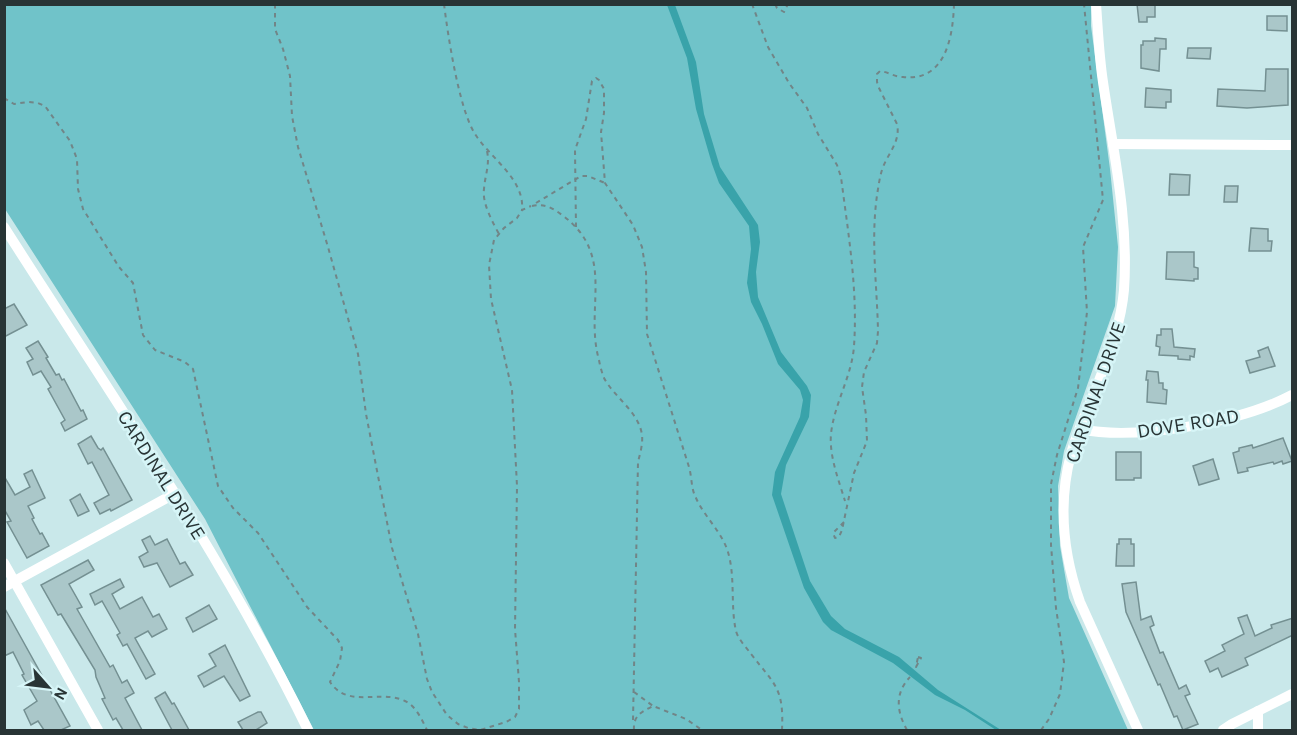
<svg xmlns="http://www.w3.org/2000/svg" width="1297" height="735" font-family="Karla,sans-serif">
	<rect width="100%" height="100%" fill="#c9e8ea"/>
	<polygon fill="#70c3c9" points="4,5 1091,5 1091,26 1110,169 1118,247 1115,306 1064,451 1058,486 1060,546 1069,598 1128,730 314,730 205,519 5,209"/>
	<polygon fill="#39a3aa" points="667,5 675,5 696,62 704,114 720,167 758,225 760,242 756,272 758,297 781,352 807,386 811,395 809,417 786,465 781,494 810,581 831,616 845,629 899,657 938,690 1001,730 996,730 965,710 935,695 893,663 831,630 823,622 804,588 772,495 775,472 800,417 803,400 800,390 778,364 762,324 751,302 747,283 751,249 749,226 719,183 712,164 696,109 687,58"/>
	<g fill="#aac7c9" stroke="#749092" stroke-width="1.5">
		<polygon points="1137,4 1155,4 1155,17 1147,17 1147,22 1139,22"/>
		<polygon points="1267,16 1287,16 1287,31 1267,30"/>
		<polygon points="1155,38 1166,39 1166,49 1160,49 1159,71 1141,68 1141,45 1143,45 1143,41 1155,41"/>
		<polygon points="1188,48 1211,48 1210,59 1187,58"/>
		<polygon points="1266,69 1288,69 1288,105 1247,108 1217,106 1218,89 1265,91"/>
		<polygon points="1146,88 1171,90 1171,102 1166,102 1166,108 1145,107"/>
		<polygon points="1170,174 1190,175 1189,195 1169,195"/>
		<polygon points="1225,186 1238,186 1237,202 1224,202"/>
		<polygon points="1251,228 1268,229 1268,241 1272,241 1271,251 1249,251"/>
		<polygon points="1167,252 1194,252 1194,267 1198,268 1198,279 1194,279 1194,281 1166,279"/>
		<polygon points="14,304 27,325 4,337 4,309"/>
		<polygon points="1161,329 1172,329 1174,347 1195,349 1194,357 1190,356 1190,360 1178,359 1178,356 1159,355 1160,347 1156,346 1157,335 1161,335"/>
		<polygon points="38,341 48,357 46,358 56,375 59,374 62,380 64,379 81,411 83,410 87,419 65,431 61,423 65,420 48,389 51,387 41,371 33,375 27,362 33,359 26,348"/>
		<polygon points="1268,347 1275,366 1250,373 1246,361 1260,357 1258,351"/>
		<polygon points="1147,371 1158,372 1159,383 1163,383 1163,389 1167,390 1166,404 1147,402 1148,380 1146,380"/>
		<polygon points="91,436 98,448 101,450 103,448 132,500 111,511 110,509 100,514 94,503 109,495 92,462 88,464 78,444"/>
		<polygon points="1283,438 1292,461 1283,464 1282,461 1274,464 1273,462 1247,468 1248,471 1238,473 1233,453 1239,451 1239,448 1252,445 1253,448"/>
		<polygon points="1116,452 1141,452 1141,478 1134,478 1134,480 1116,480"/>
		<polygon points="1213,459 1219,479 1199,485 1193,466"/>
		<polygon points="32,470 45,498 28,506 34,518 32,519 40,534 42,533 49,546 27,558 7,522 11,521 4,509 4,476 15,495 30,487 24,474"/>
		<polygon points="80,494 89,511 78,516 70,500"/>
		<polygon points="150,536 155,545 167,539 180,564 185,562 193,575 170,587 157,563 144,567 139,557 148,552 142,540"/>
		<polygon points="1119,539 1131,539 1131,544 1134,544 1134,566 1116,566 1117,544 1119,544"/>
		<polygon points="88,560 94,570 69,584 82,607 77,609 110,667 113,665 122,683 127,680 134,693 125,698 142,730 123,730 116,718 113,720 102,699 105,698 96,677 95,670 61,614 58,615 41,585"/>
		<polygon points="120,579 124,587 112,594 120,609 142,597 153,617 159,614 167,629 152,637 148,631 135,638 155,674 146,679 127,644 123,646 117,635 120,633 102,601 95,605 90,594"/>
		<polygon points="1136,582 1141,620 1151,616 1154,625 1150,627 1160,653 1163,652 1179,689 1186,685 1190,694 1185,696 1198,724 1183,730 1177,716 1174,717 1160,684 1158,685 1126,612 1122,584"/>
		<polygon points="209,605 217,619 193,632 186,618"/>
		<polygon points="4,607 70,726 61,730 44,730 38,721 31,725 24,710 37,701 22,675 24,674 13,652 4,656"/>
		<polygon points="1247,615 1255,636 1272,628 1271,625 1293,618 1293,635 1245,658 1248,665 1222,677 1218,668 1210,672 1205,661 1225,651 1222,645 1244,634 1238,618"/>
		<polygon points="225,645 250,696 240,701 224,676 204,687 198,676 216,666 209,654"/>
		<polygon points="165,692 172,704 174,703 189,730 172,730 155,698"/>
		<polygon points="258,712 261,712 267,723 256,730 243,730 238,722"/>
	</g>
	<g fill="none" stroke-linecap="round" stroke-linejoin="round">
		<g stroke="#718587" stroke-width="2" stroke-dasharray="4.5 4.5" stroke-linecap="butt">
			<polyline points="275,4 275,29 283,49 290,76 292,116 298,147 328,247 358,354 366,414 392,548 418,634 427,679 432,692 447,715 458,724 468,728 480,730 506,722 515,717 519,709 519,682 515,629 517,486 512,390 491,299 489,265 494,240 504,228 517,218 522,210"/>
			<path d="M 444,4 C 448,36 459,109 475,134 C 490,158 525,179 522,210 L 531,206"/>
			<path d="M 752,4 L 768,47 L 789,83 L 807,108 L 818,134 L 837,165 L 841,177 C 848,232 858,290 854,346 C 852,376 834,404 831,434 C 829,456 839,481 845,501"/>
			<polyline points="775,4 777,8 784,12 788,4"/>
			<path d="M 4,98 L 14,104 L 28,102 L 38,103 L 45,106 L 70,141 L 77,159 L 78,189 L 83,209 L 119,267 L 133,283 L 143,335 L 155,350 L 185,362 L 193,369 L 218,486 L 233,508 L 258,533 L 307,607 L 338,640 L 342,648 L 340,661 L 330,682 C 348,709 380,689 405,701 C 416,706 422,720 427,730"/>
			<path d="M 487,151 C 490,165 485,175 484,189 C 482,203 492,221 499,234"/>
			<polyline points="536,203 581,176 588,176 605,183"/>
			<path d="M 532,206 C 544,203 553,208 562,215 C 617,255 584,307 599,360 C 600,366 602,373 604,378 C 614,397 639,412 642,435 C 643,444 640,454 638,462 L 633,721"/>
			<path d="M 576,227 L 575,150 L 586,119 L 592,81 L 596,78 L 599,80 L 604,89 L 604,113 L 601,132 L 605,183 L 633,225 L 642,247 L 646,272 L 647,334 L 689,467 C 692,477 691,489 696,498 C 704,516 720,530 727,549 C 736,575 730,605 736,631 C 738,639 746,647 751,654 C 775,685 784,688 782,730"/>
			<path d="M 844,522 L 833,533 L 835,538 L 839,537 L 842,530 L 854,473 L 867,441 L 866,415 L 862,387 L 864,372 L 877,343 L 878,331 C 877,283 870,236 878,189 C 879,183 880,176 882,170 C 887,154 901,142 897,124 L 879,88 L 877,82 L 877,74 L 880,71 C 888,72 895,77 903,77 C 946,82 953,36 954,4"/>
			<polygon points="918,657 921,658 916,667"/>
			<polyline points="634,692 653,706"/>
			<path d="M 634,730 C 633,716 641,712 653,706 L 686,719 L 702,730"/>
			<path d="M 907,730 C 897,712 894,694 910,677"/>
			<polyline points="1041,730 1049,719 1060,694 1064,662 1056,608 1051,545 1051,484 1057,455 1078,388 1087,312 1083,247 1103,200 1084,4"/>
		</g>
		<g stroke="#fff" stroke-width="10">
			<path d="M 1096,4 C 1098,30 1099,56 1103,82 C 1113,151 1129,219 1124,290 C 1121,324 1109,354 1097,386 C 1088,408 1077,431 1071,454 C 1058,503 1063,554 1080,602 L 1138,730"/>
			<polyline points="1113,144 1292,145"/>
			<path d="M 4,227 C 109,392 222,554 308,730"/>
			<path d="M 1080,429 C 1136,441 1241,422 1292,395"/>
			<polyline points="4,563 98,730"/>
			<polyline points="4,587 174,494"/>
			<polyline points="1258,711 1258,730"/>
			<polyline points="1223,730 1232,724 1292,694"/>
		</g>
	</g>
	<g text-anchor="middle" stroke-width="5" stroke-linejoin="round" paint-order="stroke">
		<g font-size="20" fill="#283435" stroke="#d6f5f7">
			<text transform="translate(1095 392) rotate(-71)" y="7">CARDINAL DRIVE</text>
			<text transform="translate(1188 423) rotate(-9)" y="7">DOVE ROAD</text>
			<text transform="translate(162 475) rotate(58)" y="7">CARDINAL DRIVE</text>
		</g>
	</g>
	<rect width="1297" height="735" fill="none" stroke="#283435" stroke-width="12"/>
	<g transform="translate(48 687) rotate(118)" stroke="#d6f5f7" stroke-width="4.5" paint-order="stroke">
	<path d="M0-4.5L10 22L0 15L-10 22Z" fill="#283435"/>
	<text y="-9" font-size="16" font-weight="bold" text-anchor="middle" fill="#283435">N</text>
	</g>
</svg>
